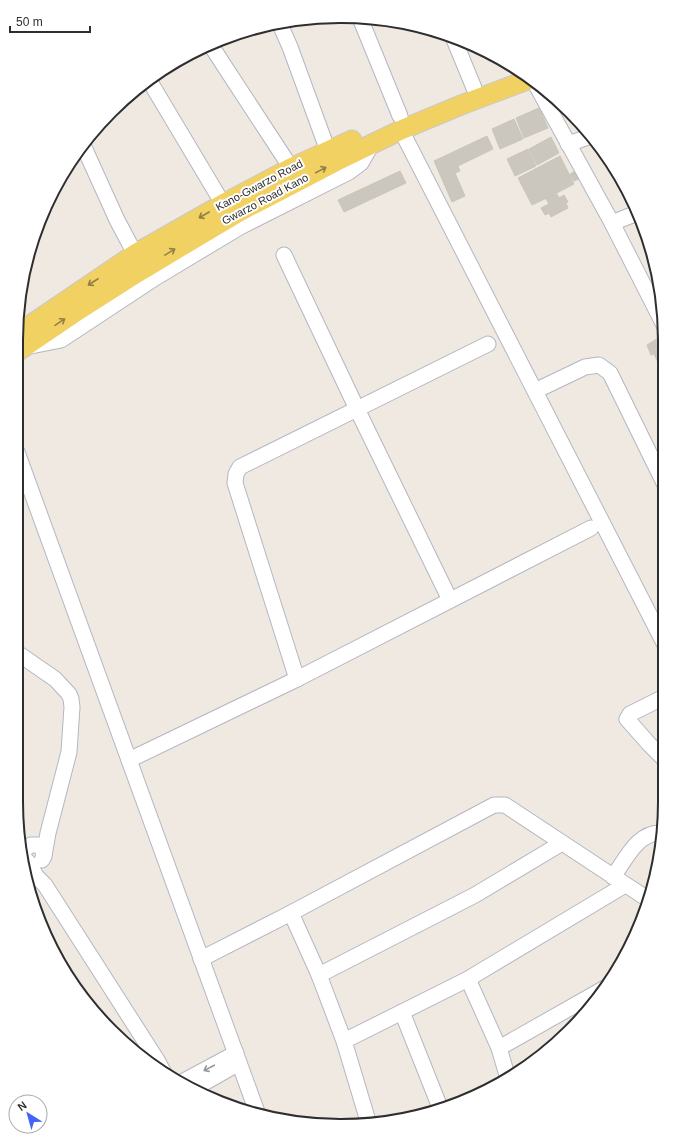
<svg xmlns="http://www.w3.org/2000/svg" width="681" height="1142" font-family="Helvetica,sans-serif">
	<rect width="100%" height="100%" fill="#efe9e1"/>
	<g fill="#cbc7bf" stroke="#cbc5ba">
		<polygon points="539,108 548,128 524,138 516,118"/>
		<polygon points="514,119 523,139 500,149 492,129"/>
		<polygon points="487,136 493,149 458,166 460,171 455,173 465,196 452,202 434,161"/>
		<polygon points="551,137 559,153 537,165 529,149"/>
		<polygon points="528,149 536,166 515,176 507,159"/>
		<polygon points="560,156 574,184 553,195 539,167"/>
		<polygon points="539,167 553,195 532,205 518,178"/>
		<polygon points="577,170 581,178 574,181 570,174"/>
		<polygon points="400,171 406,183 344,212 338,200"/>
		<polygon points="557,194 559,198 564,195 568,202 566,203 568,208 551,217 549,213 545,215 541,208 549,204 546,199"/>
		<polygon points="660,337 664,344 664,375 654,354 651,355 647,345"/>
		<polygon points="664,420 664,439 657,424"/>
	</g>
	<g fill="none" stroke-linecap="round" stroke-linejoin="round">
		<g stroke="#b4b7c1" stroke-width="17">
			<g id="minor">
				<polyline points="360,18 400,116"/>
				<polyline points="279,22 290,47 328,151"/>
				<polyline points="453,37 474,88"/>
				<polyline points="210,44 291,168"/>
				<polyline points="149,80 223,204"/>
				<polyline points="535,83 612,223 664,325"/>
				<polyline points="401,130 664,643"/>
				<polyline points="568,144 591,136"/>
				<polyline points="83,145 117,220 135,254"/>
				<polyline points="612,223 637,213"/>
				<polyline points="284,255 357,409 450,600"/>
				<polyline points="31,346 61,340 155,278 240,227 349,172 361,163 372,144"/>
				<polyline points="535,391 585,367 599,365 610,373 664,483"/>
				<polyline points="17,452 257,1112"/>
				<polyline points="16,652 55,679 69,694 71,699 72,707 69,752 48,833 44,856"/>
				<polyline points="297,679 235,483 236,474 240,467 488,344"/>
				<polyline points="664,697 630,714 627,719 649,744 664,759"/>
				<polyline points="129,760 297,679 591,528"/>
				<path d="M 24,852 L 25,849 L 31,845 L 39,845 C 44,850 45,855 42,860"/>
				<polyline points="26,860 30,864 36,876 45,885 157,1060 164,1073"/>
				<path d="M 613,877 C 626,859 638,831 662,833"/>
				<polyline points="291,913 319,975 344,1041 368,1121"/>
				<polyline points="201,959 291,913 494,805 505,805 649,900"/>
				<polyline points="319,975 475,895 562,843"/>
				<polyline points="468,979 499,1048 507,1075"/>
				<polyline points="402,1012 441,1110"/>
				<polyline points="344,1041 468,979 625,885"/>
				<polyline points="499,1048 605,988"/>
				<polyline points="182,1082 236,1053"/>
				<polyline points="195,1088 239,1063"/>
			</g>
		</g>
		<g stroke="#c9c9c9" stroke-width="21">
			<g id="major">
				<polyline points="17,334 135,254 223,204 291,168 352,140"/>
				<polyline points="17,352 79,310 137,273 239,212 337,161 401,130 461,105 530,79"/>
			</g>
		</g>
		<use href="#minor" stroke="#fff" stroke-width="15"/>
		<use href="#major" stroke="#f2d163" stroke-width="19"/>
	</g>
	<defs><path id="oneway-shaft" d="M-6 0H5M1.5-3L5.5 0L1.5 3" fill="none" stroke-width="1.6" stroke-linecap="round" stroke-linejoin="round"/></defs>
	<g stroke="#908048">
		<use href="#oneway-shaft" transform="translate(321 170) rotate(-28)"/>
		<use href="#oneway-shaft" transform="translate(204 215) rotate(150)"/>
		<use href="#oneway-shaft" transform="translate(170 252) rotate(-31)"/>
		<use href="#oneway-shaft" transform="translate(93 282) rotate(147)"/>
		<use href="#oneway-shaft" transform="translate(60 322) rotate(-34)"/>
	</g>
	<use stroke="#969696" href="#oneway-shaft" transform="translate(209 1068) rotate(152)"/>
	<g text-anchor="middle" stroke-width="4" stroke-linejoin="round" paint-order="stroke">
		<g font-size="11" fill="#2e2e2e" stroke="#fff">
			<text transform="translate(259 185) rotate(-28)" y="4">Kano-Gwarzo Road</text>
			<text transform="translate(265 199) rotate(-28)" y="4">Gwarzo Road Kano</text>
		</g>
	</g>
	<path d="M0 0H681V1142H0ZM340 23H341A317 317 0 0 1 658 340V802A317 317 0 0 1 341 1119H340A317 317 0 0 1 23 802V340A317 317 0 0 1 340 23Z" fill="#fff" fill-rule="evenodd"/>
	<path fill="none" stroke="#2e2e2e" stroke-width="2" d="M340 23H341A317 317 0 0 1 658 340V802A317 317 0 0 1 341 1119H340A317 317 0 0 1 23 802V340A317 317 0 0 1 340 23Z"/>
	<g transform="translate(28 1114) rotate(323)"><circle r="19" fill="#ffffff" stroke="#ababab"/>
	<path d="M0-3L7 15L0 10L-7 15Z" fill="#4264fb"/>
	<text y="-6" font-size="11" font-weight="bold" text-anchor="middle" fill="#2e2e2e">N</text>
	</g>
	<path d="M10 26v6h80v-6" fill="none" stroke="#2e2e2e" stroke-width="2"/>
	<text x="16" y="26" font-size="12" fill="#2e2e2e" stroke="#ffffff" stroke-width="3" paint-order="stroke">50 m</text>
</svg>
